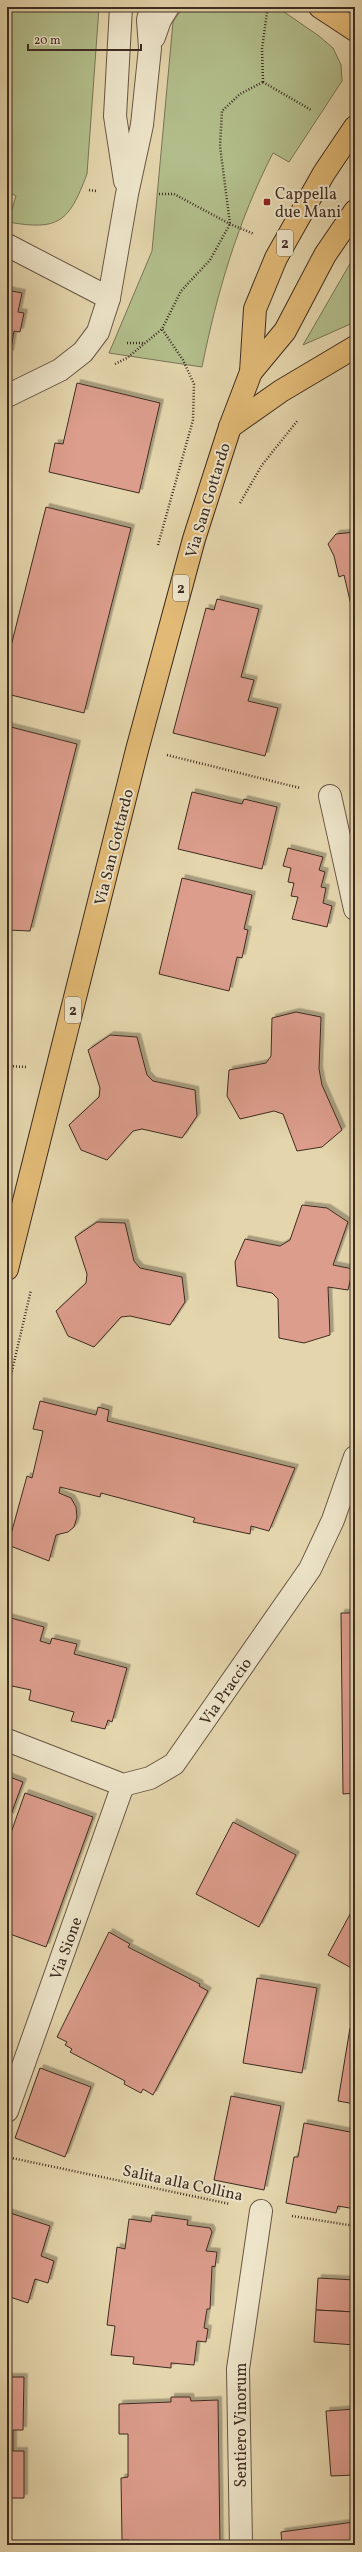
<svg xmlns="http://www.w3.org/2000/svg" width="362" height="2552" font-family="Vollkorn,serif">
	<defs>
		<filter id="shadow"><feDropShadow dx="3.5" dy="-3.5" stdDeviation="0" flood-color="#0004"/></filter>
	</defs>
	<rect width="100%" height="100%" fill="#e4d5ac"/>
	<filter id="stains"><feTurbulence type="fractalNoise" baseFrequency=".005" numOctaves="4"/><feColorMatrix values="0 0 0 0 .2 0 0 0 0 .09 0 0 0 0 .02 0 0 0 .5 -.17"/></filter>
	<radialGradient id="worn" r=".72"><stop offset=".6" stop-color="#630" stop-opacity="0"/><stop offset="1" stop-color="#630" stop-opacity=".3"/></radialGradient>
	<g fill="#b2be8b" stroke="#787556">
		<path d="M 7,7 L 99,7 L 87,174 C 69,222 59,231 8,222 L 16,196 L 7,191 Z"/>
		<path d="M 183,7 L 277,7 L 319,36 L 333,48 L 341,65 L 342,81 L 289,162 L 273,153 C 238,221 217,292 202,367 L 109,353 L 152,251 L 173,22 Z"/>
		<polygon points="355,255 355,322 303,345"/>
	</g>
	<g fill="#dc9d8c" stroke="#3e2c21" filter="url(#shadow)">
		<polygon points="7,290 22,293 18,312 24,313 20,332 14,331 10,354 7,353"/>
		<polygon points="77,383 160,403 139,493 49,472 55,443 63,444"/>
		<polygon points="46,507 131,528 84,713 7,694 7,662"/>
		<polygon points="355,532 355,604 351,605 344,575 339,577 334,556 328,544 336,534"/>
		<polygon points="217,599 259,609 241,677 254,680 248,701 278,708 265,756 173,733 206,608 214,610"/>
		<polygon points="7,726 77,744 30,931 7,930"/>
		<polygon points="192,792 242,804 244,799 277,807 262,869 178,849"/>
		<polygon points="288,848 323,857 319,870 325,872 321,887 326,888 323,903 332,906 327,927 292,919 298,897 291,896 294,883 288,882 291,868 283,866"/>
		<polygon points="182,878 252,895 244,929 248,930 242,958 237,957 229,991 159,974"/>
		<polygon points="296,1012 321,1017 319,1069 322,1085 342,1130 322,1147 297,1151 283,1114 274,1111 240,1119 227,1096 229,1070 266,1063 271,1056 272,1018"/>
		<polygon points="110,1035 137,1037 147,1075 153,1081 195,1090 197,1116 182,1138 142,1129 133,1131 107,1160 81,1150 69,1125 99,1097 100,1088 88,1050"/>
		<polygon points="302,1205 327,1208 348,1222 333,1265 353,1269 348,1290 328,1287 330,1335 304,1343 279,1338 278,1299 272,1293 237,1286 235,1262 245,1239 280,1246 290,1240"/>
		<polygon points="97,1222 125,1223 134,1261 140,1268 182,1277 185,1302 170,1325 130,1316 121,1317 94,1347 68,1336 56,1311 86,1283 87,1274 75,1237"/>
		<polygon points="40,1401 96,1415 98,1407 109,1410 107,1421 295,1468 269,1531 251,1526 250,1534 193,1522 195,1518 101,1493 100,1497 60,1487 59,1493 71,1498 76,1507 77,1517 74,1527 68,1532 56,1535 49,1561 8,1545 27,1476 32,1478 43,1431 33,1429"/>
		<polygon points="354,1566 355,1566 355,1793 343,1794 341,1613 354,1613"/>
		<polygon points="7,1617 44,1627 40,1641 50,1644 52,1638 77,1644 74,1654 127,1668 112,1722 108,1720 105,1729 71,1721 74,1712 29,1700 31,1690 7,1685"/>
		<polygon points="7,1776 23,1782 10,1817 7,1816"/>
		<polygon points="25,1793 93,1817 46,1947 7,1933 7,1844"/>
		<polygon points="233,1822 296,1855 259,1927 196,1894"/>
		<polygon points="355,1905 355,1970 328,1955"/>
		<polygon points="109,1932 130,1944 128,1947 200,1984 199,1986 208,1991 153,2095 143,2089 141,2093 124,2084 125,2081 70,2052 72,2049 65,2045 67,2042 57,2037"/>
		<polygon points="257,1978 317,1988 302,2073 243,2063"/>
		<polygon points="350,2028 355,2028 355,2104 338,2101"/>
		<polygon points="40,2068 91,2087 65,2157 15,2138"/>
		<polygon points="231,2096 281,2106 264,2190 214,2180"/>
		<polygon points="304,2123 355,2133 355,2209 338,2206 336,2213 286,2203 294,2157 298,2157"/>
		<polygon points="7,2212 50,2226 41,2256 54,2261 48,2283 35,2279 28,2303 7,2296"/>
		<polygon points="152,2215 188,2220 187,2225 210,2228 212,2232 206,2251 217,2252 215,2267 212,2266 210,2309 207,2309 204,2328 208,2329 206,2342 197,2341 194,2365 171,2363 171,2368 133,2364 134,2357 111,2355 115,2326 107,2325 117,2247 125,2249 129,2219 151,2222"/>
		<polygon points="318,2278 355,2280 355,2312 316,2310"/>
		<polygon points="316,2310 355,2312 355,2345 314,2342"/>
		<polygon points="7,2377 24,2377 23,2430 13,2430 13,2451 24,2451 24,2498 7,2498"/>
		<polygon points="171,2397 190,2397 191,2401 218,2400 220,2545 129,2545 129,2540 122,2540 121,2478 128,2477 128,2434 119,2434 119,2404 171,2402"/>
		<polygon points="355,2409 355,2475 331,2476 326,2411"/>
		<polygon points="354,2522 355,2545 282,2545 281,2532"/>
	</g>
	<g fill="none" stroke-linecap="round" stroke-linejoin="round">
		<g stroke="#685644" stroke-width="24">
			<g id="minor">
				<polyline points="121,7 115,116 125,181"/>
				<polyline points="154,37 160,20 168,7"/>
				<polyline points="7,245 109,298"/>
				<polyline points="7,396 60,370 83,352 98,332 109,298 127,194 142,125 150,48 148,20 151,7"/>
				<polyline points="330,796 355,909"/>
				<polyline points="7,1740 123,1785 150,1778 174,1764 310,1569 333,1520 355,1457"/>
				<polyline points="7,2111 123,1785"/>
				<polyline points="241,2545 238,2369 261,2211"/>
			</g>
		</g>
		<g stroke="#3e2c21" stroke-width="24">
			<g id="major">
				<polyline points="320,7 355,30"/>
				<polyline points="251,372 285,331 325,255 355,211"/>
				<polyline points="230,427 281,391 355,347"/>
				<polyline points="7,1269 137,750 194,539 230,427 251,372 255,309 276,258 324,173 355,127"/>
			</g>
		</g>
		<g stroke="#3e2c21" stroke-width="2.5" stroke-dasharray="1 2" stroke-linecap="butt">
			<polyline points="263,82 262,49 267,12"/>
			<polyline points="263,82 311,110"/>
			<polyline points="89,190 96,191"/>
			<polyline points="159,194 174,194 230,224 254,234"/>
			<polyline points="127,343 144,343"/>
			<polyline points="115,364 127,358 162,329 181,291 210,260 230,224 220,146 222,111 240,94 263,82"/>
			<polyline points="240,503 262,465 298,420"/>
			<polyline points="158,545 193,420 194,384 183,360 162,329"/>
			<polyline points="167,755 300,788"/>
			<polyline points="7,1066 26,1067"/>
			<polyline points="7,1392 31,1290"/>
			<polyline points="7,2157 230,2204"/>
			<polyline points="292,2216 355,2226"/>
		</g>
		<use href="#minor" stroke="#ede4c9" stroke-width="22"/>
		<use href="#major" stroke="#e2ba76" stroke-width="22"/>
	</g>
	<rect fill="#8f2418" stroke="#ede4c9" stroke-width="1.5" x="263" y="198" width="8" height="8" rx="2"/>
	<g text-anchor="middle" stroke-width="4" stroke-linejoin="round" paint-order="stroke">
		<g fill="#ede4c9" stroke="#726353" stroke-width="1">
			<rect x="277" y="230" width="16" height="26" rx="3"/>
			<rect x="173" y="575" width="16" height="26" rx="3"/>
			<rect x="65" y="997" width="16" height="26" rx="3"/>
		</g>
		<g font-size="15" font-weight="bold" fill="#3e2c21">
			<text x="285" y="248">2</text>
			<text x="181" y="593">2</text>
			<text x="73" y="1015">2</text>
		</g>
		<g font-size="16" fill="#3e2c21" stroke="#ede4c9" text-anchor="start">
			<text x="275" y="199">Cappella<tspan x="275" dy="18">due Mani</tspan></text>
		</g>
		<g font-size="16" fill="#3e2c21" stroke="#ede4c9">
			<text transform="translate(207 500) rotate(-73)" y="6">Via San Gottardo</text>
			<text transform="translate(113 847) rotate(-76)" y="6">Via San Gottardo</text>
			<text transform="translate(225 1691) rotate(-55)" y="6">Via Praccio</text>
			<text transform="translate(65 1948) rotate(-70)" y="6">Via Sione</text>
			<text transform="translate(183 2182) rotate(12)" y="6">Salita alla Collina</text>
			<text transform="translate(240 2425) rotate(-90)" y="6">Sentiero Vinorum</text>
		</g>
	</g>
	<rect width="362" height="2552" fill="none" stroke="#e4d5ac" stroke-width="24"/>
	<rect x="8" y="8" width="346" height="2536" fill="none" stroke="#3e2c21" stroke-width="2"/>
	<rect x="12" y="12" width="338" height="2528" fill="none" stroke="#3e2c21"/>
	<path d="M28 44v6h113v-6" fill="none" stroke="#3e2c21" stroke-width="2"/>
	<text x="34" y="44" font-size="12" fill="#3e2c21" stroke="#ede4c9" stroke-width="3" paint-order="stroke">20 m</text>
	<rect width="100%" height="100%" filter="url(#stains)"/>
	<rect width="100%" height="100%" fill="url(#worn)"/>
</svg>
